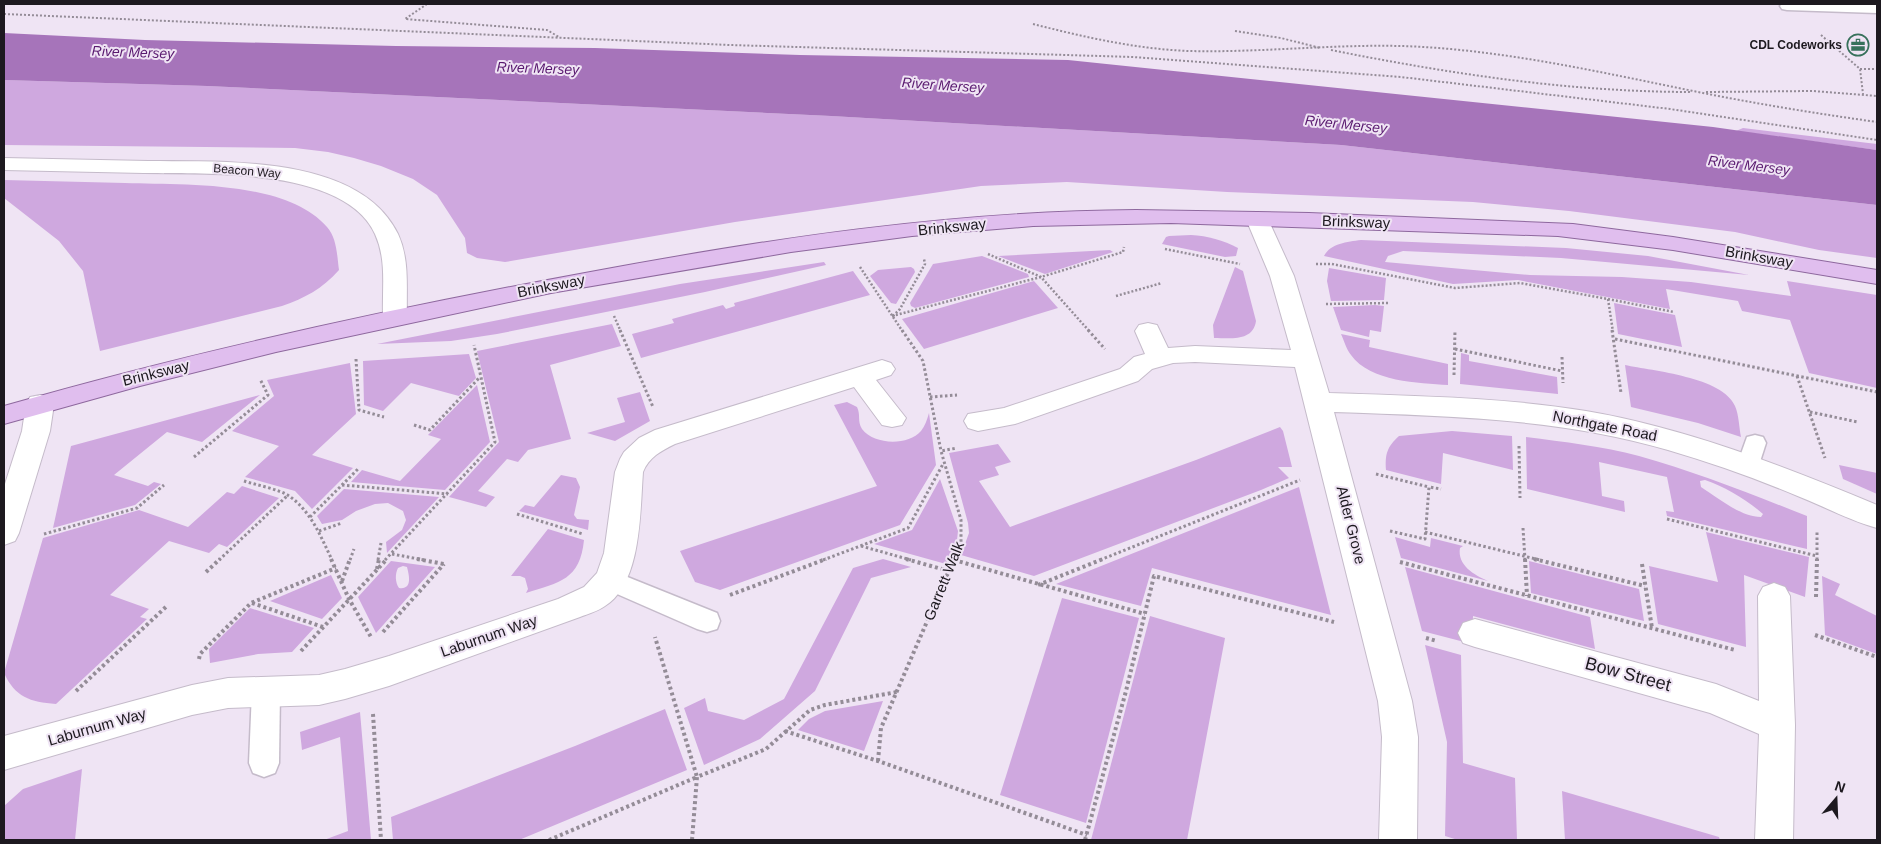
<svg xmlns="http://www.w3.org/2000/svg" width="1881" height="844" font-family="Arial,sans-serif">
	<rect width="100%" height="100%" fill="#efe4f4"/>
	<g fill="#cfa8df" fill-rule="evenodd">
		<polygon points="4,80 207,86 831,116 1341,145 1877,205 1877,258 1819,250 1735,232 1569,211 1473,202 1227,192 1067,182 981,186 735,222 505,262 477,258 467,253 465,238 437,195 413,179 381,166 354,158 328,152 295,148 4,145"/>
		<polygon points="1743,128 1877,144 1877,150 1736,131"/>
		<path d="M 4,180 C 44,181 85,182 125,183 C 183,185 286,180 327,227 C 337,238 337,256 339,270 C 322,289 305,298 282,306 L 100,351 L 83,271 L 59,241 L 4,198 Z"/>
		<path d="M 1191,235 C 1208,236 1223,240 1238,248 L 1236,256 L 1225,257 L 1162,244 L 1166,237 L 1169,236 Z"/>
		<path d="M 1361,240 L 1566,248 L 1648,256 L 1749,275 L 1561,258 L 1403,251 L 1388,256 L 1385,262 L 1530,275 L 1622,277 L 1691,282 L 1791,296 L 1787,281 L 1877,295 L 1877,388 L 1809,373 L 1790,320 L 1742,311 L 1738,301 L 1666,289 L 1670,309 L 1518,280 L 1453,284 L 1324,256 C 1331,243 1347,242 1361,240 Z"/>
		<polygon points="1110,250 1113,252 1045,274 998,256"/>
		<polygon points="982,256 1028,274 1029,277 915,308 911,306 910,303 933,264"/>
		<polygon points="824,262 826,265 705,292 497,334 451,341 377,344 680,284"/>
		<polygon points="911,267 914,269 915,272 896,304 891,303 870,276 878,270"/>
		<path d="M 1235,267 L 1243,271 L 1256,321 C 1253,342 1230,338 1214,338 L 1213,325 Z"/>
		<polygon points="1329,268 1386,278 1384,300 1331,301 1327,281"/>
		<polygon points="853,271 870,295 641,358 632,334 674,323 672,319 723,305 726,309 735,306 734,303"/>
		<polygon points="1034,281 1058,308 924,349 902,319"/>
		<polygon points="1614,303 1675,315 1682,347 1618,334"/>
		<polygon points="1375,305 1384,306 1381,332 1370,330 1369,337 1341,330 1333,307"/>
		<polygon points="612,324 621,346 550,365 571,439 528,450 518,462 507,459 478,491 495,497 486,507 449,497 499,442 477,351"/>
		<path d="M 1341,334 L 1370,340 L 1369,347 L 1448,364 L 1448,385 C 1419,383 1370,382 1351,355 C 1346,349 1344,340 1341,334 Z"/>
		<polygon points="1461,353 1469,355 1469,361 1557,377 1558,394 1460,384"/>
		<polygon points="469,354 476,378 459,396 411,383 383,411 364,405 363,361"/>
		<polygon points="350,363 356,414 312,455 353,468 312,509 295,491 245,477 279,446 232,431 274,396 267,380"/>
		<path d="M 1625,365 C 1653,371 1723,377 1735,406 C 1739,415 1739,427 1741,437 L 1698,423 L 1631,407 Z"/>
		<polygon points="477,385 490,442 445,490 351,482 362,470 400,481 441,439 428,435"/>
		<polygon points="640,392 650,421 615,441 587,433 625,422 617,398"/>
		<polygon points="260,395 202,442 167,432 114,475 148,486 154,482 161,484 135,505 53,528 71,446"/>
		<path d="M 847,402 L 857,407 C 861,415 857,421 862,429 C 874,445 908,446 921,431 C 925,426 927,420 929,413 L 936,465 L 900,525 L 720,590 L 695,582 L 680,551 L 877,486 L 834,405 Z"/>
		<polygon points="1280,427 1283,431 1292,467 1278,467 1289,478 1261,490 1034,576 961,555 969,533 968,523 949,453 998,444 1011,462 995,467 999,475 979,481 1010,527 1196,460"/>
		<path d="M 1452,431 L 1512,436 L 1513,470 L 1443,453 L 1441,484 L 1386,470 C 1385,454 1387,447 1399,436 Z"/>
		<path d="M 1526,437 C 1564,442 1602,446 1639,456 C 1696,472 1751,494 1807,516 L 1807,549 L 1667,516 L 1666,511 L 1674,512 L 1667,477 L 1599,462 L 1602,496 L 1624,501 L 1625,512 L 1527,489 ZM 1705,480 C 1725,487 1746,499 1763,514 L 1761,517 C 1741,517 1718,498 1701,487 L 1700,481 Z"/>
		<polygon points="1839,465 1877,473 1877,494 1843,479"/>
		<polygon points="561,475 576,478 580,487 574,515 577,519 589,520 588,530 519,511 525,505 534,507"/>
		<polygon points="940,479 958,531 957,540 946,564 874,544 912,530"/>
		<path d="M 242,486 L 279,498 L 227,547 L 219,544 L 209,553 L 169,541 L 110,595 L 149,609 L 140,617 L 147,619 L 56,704 C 30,702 15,697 4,673 L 43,538 L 139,510 L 188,527 L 227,492 L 234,494 Z"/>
		<polygon points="1299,487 1331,615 1152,568 1141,606 1056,584"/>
		<polygon points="344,489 439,497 387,553 386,542 402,530 406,520 403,511 388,503 375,504 356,511 342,520 322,524 317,516"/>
		<path d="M 548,529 L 584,540 C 580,580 560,582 526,593 L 528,589 L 525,578 L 520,576 L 511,576 Z"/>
		<polygon points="1706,532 1809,557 1805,597 1744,575 1746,647 1658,624 1649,566 1718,582"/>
		<path d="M 1395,537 L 1430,547 L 1431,538 L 1463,546 L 1460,548 C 1457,565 1474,575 1488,581 L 1401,558 Z"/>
		<polygon points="883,559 911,567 871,578 815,691 760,739 704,765 684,708 705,698 708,711 744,720 784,699 853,568"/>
		<path d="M 391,561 L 435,567 L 376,633 L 358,597 ZM 403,566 L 407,567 C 409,575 413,590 399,588 C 395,582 395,574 398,568 Z"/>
		<polygon points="1529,561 1639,589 1644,621 1531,593"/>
		<polygon points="1405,567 1590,617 1595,649 1473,616 1472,644 1422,631"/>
		<polygon points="331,575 342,598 322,619 270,601"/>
		<polygon points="1822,576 1840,584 1835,595 1877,616 1877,654 1825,635"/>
		<polygon points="1062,598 1139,618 1086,823 1000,795"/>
		<polygon points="250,608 314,628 292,652 258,654 210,663 209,649"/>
		<polygon points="1150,616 1225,638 1187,840 1091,840"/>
		<polygon points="1425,645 1461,655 1463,763 1515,778 1517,840 1458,840 1445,836 1447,742"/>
		<polygon points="883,701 864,751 798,730 809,719 825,711"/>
		<polygon points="665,709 687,770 519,840 393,840 391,817 575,746"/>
		<polygon points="360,712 371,840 324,840 348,831 340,737 302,750 300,732"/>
		<polygon points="82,769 75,840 4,840 4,806 23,789"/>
		<polygon points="1562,791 1719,837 1720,840 1565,840"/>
	</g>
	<polygon fill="#a674ba" points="4,33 145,40 396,46 595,48 800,55 1068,60 1713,127 1877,150 1877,205 1341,145 831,116 207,86 4,80"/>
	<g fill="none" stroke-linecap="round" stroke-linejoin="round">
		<g stroke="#c5bbca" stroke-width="3">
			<g id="service">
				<polygon points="1782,4 1877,5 1877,13 1787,10 1782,9 1780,6"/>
				<polygon points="1755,435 1763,437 1766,443 1757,471 1749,473 1741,471 1737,465 1747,437"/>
				<polygon points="610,570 717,613 720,621 717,629 707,632 697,629 601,587 597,580 601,573"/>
				<polygon points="266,679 276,682 280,691 279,763 275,773 264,777 253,773 249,763 252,691 256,682"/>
			</g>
		</g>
		<g stroke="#c5bbca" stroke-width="2">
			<g id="minor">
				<path d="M 4,158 C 52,159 100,160 148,161 C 223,162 359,154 398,234 C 410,260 406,288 407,316 L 404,321 L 395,324 L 386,321 L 383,316 C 382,288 387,260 375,234 C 344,167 206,174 144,173 C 97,172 51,171 4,170 Z"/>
				<path d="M 1257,212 L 1265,214 L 1268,219 L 1294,276 L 1329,393 C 1414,396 1501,397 1586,411 C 1686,428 1783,466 1877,505 L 1877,528 C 1851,521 1825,507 1800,497 C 1757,479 1713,463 1668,450 C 1560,418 1445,416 1334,412 L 1412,701 L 1418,737 L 1417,840 L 1379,840 L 1382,737 L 1378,701 L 1295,367 L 1195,362 L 1173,363 L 1152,369 L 1138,381 L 1015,424 L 978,431 L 968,428 L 964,421 L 968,414 L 1004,408 L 1120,369 L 1134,357 L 1145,354 L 1135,331 L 1139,325 L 1148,323 L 1157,325 L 1168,348 L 1195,346 L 1291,350 L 1270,276 L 1246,219 L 1249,214 Z"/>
				<path d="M 882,360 L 891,363 L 895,369 L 891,375 L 876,380 L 906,418 L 902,425 L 892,427 L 882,425 L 854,387 L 675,444 C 661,451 649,457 643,472 C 640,510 642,583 605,606 C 598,611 588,614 580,617 L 389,686 L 345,699 L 319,705 L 228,708 L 192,715 L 4,770 L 4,736 L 192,685 L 228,678 L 319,675 L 345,669 L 389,656 L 558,599 L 584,587 L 597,573 L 604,553 L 615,472 L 620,459 L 624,452 L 639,438 L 655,430 Z"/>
				<polygon points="40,395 50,397 54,404 50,431 19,533 15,541 4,545 4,487 22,431 26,404 30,397"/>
				<polygon points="1774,583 1785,587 1790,596 1795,725 1793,840 1755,840 1759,734 1710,713 1475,647 1463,643 1458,633 1463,623 1475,619 1716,684 1759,701 1758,596 1763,587"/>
			</g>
		</g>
		<g stroke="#8e689e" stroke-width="2">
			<path id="primary" d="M 1136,210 L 1309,213 L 1573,224 L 1673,237 L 1877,270 L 1877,284 L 1673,250 L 1558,236 L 1171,223 L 1033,226 L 912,236 L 791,252 L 551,293 L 276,352 L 140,386 L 4,424 L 4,406 C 195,351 389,309 585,273 C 767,239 951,211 1136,210 Z"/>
		</g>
		<g stroke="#948c97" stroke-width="2" stroke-dasharray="2 2" stroke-linecap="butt">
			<polyline points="427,4 405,19 547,30 559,37"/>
			<polyline points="4,14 730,45 1133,57 1401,77 1670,109 1877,140"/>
			<path d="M 1033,24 C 1084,37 1136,49 1189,51 C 1272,53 1355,41 1438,48 C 1529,55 1618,76 1708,94 C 1764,105 1820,114 1877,122"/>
			<polyline points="1235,31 1281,38 1320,48"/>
			<polyline points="1821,35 1860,69 1863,94"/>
			<path d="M 1331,50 C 1451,74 1570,92 1692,92"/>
			<polyline points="1860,69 1877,69"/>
			<polyline points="1706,92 1813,91 1877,96"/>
		</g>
		<g stroke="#948c97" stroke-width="2.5" stroke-dasharray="2 2" stroke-linecap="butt">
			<polyline points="1165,249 1240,264"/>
			<polyline points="988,254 1041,277 1090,332"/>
			<polyline points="1316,264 1332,264 1455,288 1520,283 1608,299 1613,332"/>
			<polyline points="860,267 903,332"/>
			<polyline points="1116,296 1162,283"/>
			<polyline points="1608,299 1674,312"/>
			<polyline points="1326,304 1388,303"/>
			<polyline points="614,316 621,332"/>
			<polyline points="892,316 1041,277 1123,252 1124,247"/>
			<polyline points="893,316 900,309 925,264 924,259"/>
		</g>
		<g stroke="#948c97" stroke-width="3" stroke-dasharray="2.5 2.5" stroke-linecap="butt">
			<polyline points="620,330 653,407"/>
			<polyline points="902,330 923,361 941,451"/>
			<polyline points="1088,330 1105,349"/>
			<polyline points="1612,330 1621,393"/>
			<polyline points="1615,339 1877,392"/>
			<polyline points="1455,349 1562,371"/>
			<polyline points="1562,357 1563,383"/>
			<polyline points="356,359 359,410 384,417"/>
			<polyline points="1454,375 1455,330"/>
			<polyline points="1797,376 1825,458"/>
			<polyline points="930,397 957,395"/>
			<polyline points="1810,412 1858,422"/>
			<polyline points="414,425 430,430 480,377"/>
			<polyline points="1519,446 1520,498"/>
			<polyline points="194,457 268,395 260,379"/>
			<polyline points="1376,474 1429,487"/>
			<path d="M 244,481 C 256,485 279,489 289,496 C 311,511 321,537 332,560"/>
			<polyline points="342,485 448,494"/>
			<polyline points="517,514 583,534"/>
			<polyline points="310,517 358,469"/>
			<polyline points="1667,519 1817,556"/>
			<polyline points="1523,528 1525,560"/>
			<polyline points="319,531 342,523"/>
			<polyline points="1390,531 1425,539 1429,487 1441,489"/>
			<polyline points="1425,532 1540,560"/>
			<polyline points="44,534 137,508 164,485"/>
			<polyline points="861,546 911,560"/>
			<polyline points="392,554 424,560"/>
			<polyline points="219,560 288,495"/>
			<polyline points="350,560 354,549"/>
			<polyline points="378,560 381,543"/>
			<polyline points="385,560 495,442 474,345"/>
			<polyline points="823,560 908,528 943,464"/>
			<polyline points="953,560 961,542 961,520 941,451 957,448"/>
			<polyline points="1100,560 1300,480"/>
			<polyline points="1817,560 1817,531"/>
		</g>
		<g stroke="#948c97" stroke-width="4" stroke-dasharray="3 3" stroke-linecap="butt">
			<polyline points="331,559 349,599 371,637"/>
			<polyline points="417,559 444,564"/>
			<polyline points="906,559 949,571"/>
			<polyline points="1525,559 1527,596"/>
			<polyline points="1534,559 1645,586"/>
			<polyline points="954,560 1145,614"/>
			<polyline points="1400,562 1735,650"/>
			<polyline points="1642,564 1652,628"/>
			<polyline points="377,569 379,559"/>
			<polyline points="206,572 220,559"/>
			<polyline points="342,581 350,559"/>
			<polyline points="1038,585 1103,559"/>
			<polyline points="730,595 826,559"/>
			<polyline points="1816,597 1817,559"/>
			<polyline points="252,603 323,627"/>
			<polyline points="383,632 444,564"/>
			<polyline points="1815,635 1877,657"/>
			<polyline points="1426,638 1437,641"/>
			<polyline points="301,651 387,559"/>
			<polyline points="199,659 200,654 251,603 336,568"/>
			<polyline points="76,691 168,605"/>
			<polyline points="373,714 381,840"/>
			<polyline points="785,731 878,761 1087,835"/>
			<polyline points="878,761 881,728 954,559"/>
			<polyline points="549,840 697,777 655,637"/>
			<polyline points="692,840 697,777 766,749 810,710 825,705 897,692"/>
			<polyline points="1085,840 1126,691 1154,576 1334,622"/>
		</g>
		<use href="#service" fill="#fff" fill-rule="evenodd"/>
		<use href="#minor" fill="#fff" fill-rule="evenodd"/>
		<use href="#primary" fill="#e0beee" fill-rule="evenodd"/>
	</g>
	<defs>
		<g id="office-ring" transform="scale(1.125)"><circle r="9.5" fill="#efe4f4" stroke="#37715b" stroke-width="1.5"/><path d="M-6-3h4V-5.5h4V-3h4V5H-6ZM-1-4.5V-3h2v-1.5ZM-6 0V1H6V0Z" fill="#37715b"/></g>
	</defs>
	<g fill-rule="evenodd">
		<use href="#office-ring" x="1858" y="45"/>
	</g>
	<g text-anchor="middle" stroke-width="4" stroke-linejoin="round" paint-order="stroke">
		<g font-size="12" font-weight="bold" fill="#1d191f" stroke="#efe4f4" text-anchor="end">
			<text x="1842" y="49">CDL Codeworks</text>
		</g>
		<g font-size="12" fill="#1d191f" stroke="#efe4f4">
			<text transform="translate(247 171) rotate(5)" y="4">Beacon Way</text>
		</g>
		<g font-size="14" font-style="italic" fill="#59196f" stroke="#efe4f4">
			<text transform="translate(133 52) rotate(2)" y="5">River Mersey</text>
			<text transform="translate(538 68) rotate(2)" y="5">River Mersey</text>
			<text transform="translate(943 85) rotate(4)" y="5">River Mersey</text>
			<text transform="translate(1346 124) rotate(6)" y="5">River Mersey</text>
			<text transform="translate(1749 165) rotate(7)" y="5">River Mersey</text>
		</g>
		<g font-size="15" fill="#1d191f" stroke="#efe4f4">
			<text transform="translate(1356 222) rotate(2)" y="5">Brinksway</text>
			<text transform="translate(952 227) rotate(-6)" y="5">Brinksway</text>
			<text transform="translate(1759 257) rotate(10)" y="5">Brinksway</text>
			<text transform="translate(551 286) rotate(-11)" y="5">Brinksway</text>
			<text transform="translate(156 373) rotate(-14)" y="5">Brinksway</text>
			<text transform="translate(1605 426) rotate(11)" y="5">Northgate Road</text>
			<text transform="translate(1351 525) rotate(76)" y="5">Alder Grove</text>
			<text transform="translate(944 581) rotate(-68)" y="5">Garrett Walk</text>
			<text transform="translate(489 636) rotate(-19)" y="5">Laburnum Way</text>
			<text transform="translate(97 727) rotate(-16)" y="5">Laburnum Way</text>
		</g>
		<g font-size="18" fill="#1d191f" stroke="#efe4f4">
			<text transform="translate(1628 674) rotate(15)" y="6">Bow Street</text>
		</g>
	</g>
	<rect width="1881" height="844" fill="none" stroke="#1d191f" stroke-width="10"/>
	<g transform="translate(1836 799) rotate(19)" stroke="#efe4f4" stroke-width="4" paint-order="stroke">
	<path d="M0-4L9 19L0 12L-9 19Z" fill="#1d191f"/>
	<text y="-8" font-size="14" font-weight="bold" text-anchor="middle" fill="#1d191f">N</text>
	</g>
</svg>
